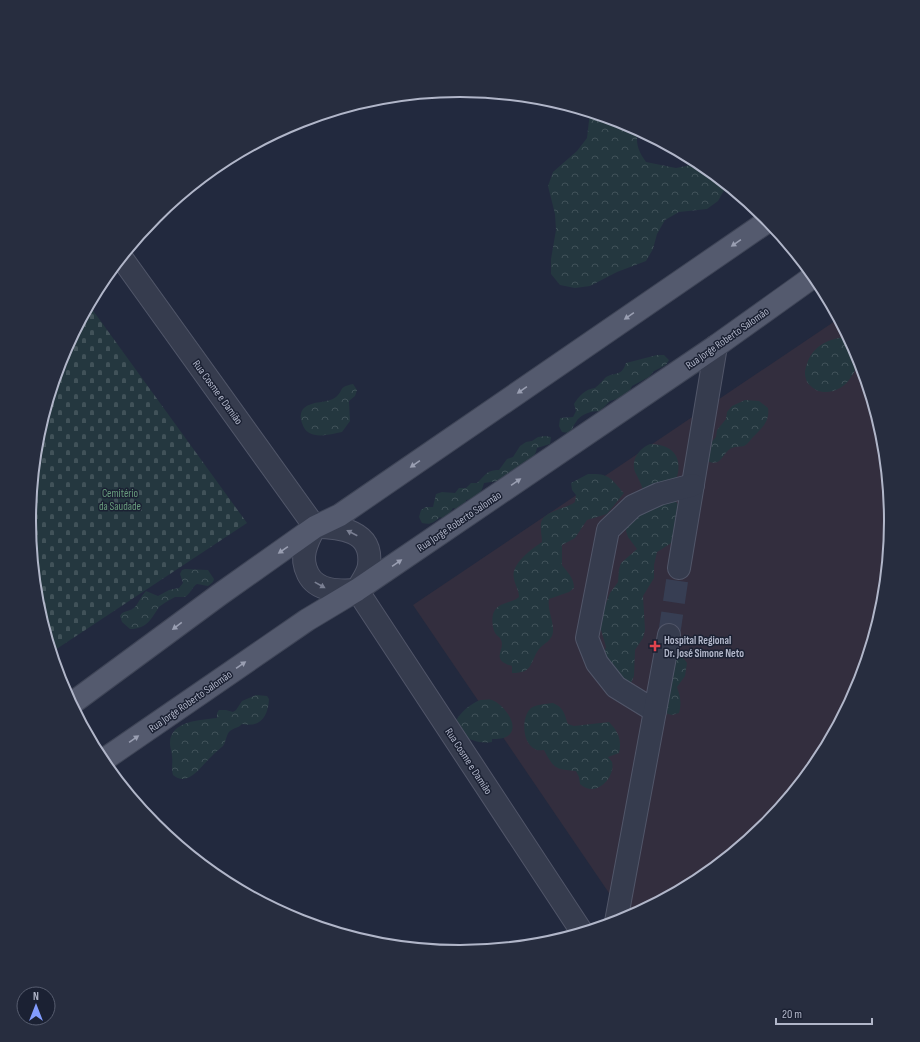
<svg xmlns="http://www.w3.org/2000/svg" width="920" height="1042" font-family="'Sofia Sans Condensed',sans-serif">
	<defs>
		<pattern id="forest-crowns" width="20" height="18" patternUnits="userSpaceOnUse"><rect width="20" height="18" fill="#24373f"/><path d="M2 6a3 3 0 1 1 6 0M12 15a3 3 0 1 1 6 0" fill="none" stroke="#415259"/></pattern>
		<pattern id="cemetery-stones" width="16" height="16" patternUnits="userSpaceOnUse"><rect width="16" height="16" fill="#24373f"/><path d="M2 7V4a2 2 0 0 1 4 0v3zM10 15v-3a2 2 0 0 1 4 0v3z" fill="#415259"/></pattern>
	</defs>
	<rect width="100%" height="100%" fill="#22293e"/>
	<polygon fill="#332e3e" points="838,319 858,356 883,437 891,521 883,605 858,686 818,761 765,826 699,879 626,918 413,605"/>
	<g fill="url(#forest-crowns)">
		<path d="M 590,112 L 625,123 L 639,130 C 634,142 639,152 646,162 L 676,168 L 691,165 L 693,159 L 700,163 L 727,185 L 718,201 L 707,209 L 679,212 L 665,220 L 657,234 L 653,249 L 646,261 L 617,272 L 590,286 L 575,288 L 560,285 L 551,274 L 551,259 L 556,230 L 555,214 L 548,186 L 553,172 L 577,151 L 587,138 Z"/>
		<path d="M 848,337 L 859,360 C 857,365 855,372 851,377 C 845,388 829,396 816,390 C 812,387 807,384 806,379 C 804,374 805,369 807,364 C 812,346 831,337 848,337 Z"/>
		<path d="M 657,355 L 664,355 L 669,360 L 666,365 L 654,371 L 649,377 L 632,386 L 629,392 L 624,397 L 610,401 L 600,411 C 592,411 580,414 576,422 C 572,427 574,428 569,433 L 562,432 L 559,426 L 560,418 L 573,417 L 576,411 L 574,404 C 579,396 585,389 595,388 C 599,385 602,381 605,378 C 614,371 621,378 626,363 Z"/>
		<path d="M 353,384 L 357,390 L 355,396 L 349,401 L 350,421 L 342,432 C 328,435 307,441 302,423 C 300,418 300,412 304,408 C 313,400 327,404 336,397 C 344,390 338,387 353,384 Z"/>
		<path d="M 745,400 L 759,401 L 768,408 C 770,421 762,428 753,437 C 751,439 748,444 744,446 C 741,447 736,446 732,448 C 721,453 723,469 704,460 L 706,448 L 716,437 L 717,430 L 726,419 L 727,412 L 732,406 Z"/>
		<path d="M 545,436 L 551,437 L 550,444 L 537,448 C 535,457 532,460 524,462 L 522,467 L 498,481 L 484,483 C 481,494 478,499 466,500 L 466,506 L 459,510 L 453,508 L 449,514 L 444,519 L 440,517 C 434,523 430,525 422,523 L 419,517 L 421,510 L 426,507 L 433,507 L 436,494 L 442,492 L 455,493 L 459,488 L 466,488 L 471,483 L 477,483 C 486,475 486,470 499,470 L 507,459 L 513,457 L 520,446 L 526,442 L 532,441 L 538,437 Z"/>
		<path d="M 650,444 C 673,444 684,458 676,480 L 643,490 C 641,483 638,478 635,472 C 631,459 639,449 650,444 Z"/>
		<path d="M 588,474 C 610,473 610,478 624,493 L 607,514 L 587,520 L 575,538 L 562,545 L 562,565 C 568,573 574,578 574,588 L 569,592 L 549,599 C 547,610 554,621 553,632 C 552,641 544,643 539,649 C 529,663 534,673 512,673 L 512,666 C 489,659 506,650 501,640 C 500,637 497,636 495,633 C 492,627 491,615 495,610 C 501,602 512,603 519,597 C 519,590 515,585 514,579 C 510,564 532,549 542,542 C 542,536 540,529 541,523 C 543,511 566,509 575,502 L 576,495 L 572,490 L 571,483 Z"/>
		<polygon points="666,499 676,502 680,507 676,540 657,552 654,565 654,578 643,596 645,630 643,638 635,650 634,676 631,683 625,686 613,694 606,694 600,681 601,660 606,647 600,626 602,613 610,593 618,582 619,569 621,563 637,549 628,537 626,531 627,524 634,512"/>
		<path d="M 185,569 L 208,570 L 214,579 L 213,582 L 208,586 L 197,584 C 192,587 191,593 185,597 L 175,597 C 171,599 161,605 159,607 C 151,619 147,629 130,629 L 122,622 L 120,616 C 123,610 129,612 134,608 C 139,603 141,596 146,591 L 158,596 L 169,590 L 179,588 L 183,583 L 180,574 L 182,570 Z"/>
		<path d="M 670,654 C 678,654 682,655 687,663 L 685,676 L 677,687 C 680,696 682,703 679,713 L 672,715 L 665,713 Z"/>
		<path d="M 256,695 L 267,696 L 269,699 C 268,716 261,728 242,724 C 239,728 232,728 229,732 C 226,736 226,742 223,746 C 219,750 214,753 211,757 C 201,766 188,788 173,775 C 171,769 173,763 172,756 C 172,752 170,748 170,744 C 169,721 200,720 217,718 L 217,713 L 219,710 L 226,710 L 233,712 L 236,710 L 242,701 Z"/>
		<path d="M 480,700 C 484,700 488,699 492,700 C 503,704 520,725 509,735 C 505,739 497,739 492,739 L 492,742 C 479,744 472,740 460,735 L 455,723 C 459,713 470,704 480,700 Z"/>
		<path d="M 553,703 C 564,708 564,713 568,724 L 574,726 L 609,722 C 618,731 622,740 619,753 L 608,757 C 609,759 611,760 612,762 C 616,777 596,799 580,784 L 579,777 L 576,771 C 555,769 554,769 544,750 C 541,750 537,751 535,749 C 522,743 521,717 531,708 C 537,704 546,704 553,703 Z"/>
	</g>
	<polygon fill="url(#cemetery-stones)" points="89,305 247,523 52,652 37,605 29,521 37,437 62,356"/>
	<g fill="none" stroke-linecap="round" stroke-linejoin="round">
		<polyline stroke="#373e53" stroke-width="22" stroke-dasharray="22 11" stroke-linecap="butt" points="669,635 679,568"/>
		<g stroke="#515669" stroke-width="24">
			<g id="minor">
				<polyline points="121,257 315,527"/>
				<path d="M 315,527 C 340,527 373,530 369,565 C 368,574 361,582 357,590"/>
				<path d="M 315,527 C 311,534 307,542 305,550 C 303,558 304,566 308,574 C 317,592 340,591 357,590"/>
				<polyline points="679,568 716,346"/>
				<polyline points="357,590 582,932"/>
				<polyline points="655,711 616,687 597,663 587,638 608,530 633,506 659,494 693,485"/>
				<polyline points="616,922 669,635"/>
			</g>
		</g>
		<g stroke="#3f4557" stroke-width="24">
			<g id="major">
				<polyline points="71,704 219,595 315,527 340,515 768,221"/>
				<polyline points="102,761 307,620 357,590 716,346 814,276"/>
			</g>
		</g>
		<use href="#minor" stroke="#363c4e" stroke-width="22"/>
		<use href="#major" stroke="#545a6e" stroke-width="22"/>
	</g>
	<defs><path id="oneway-solid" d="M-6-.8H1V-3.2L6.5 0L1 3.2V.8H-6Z"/></defs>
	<g fill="#9a9fb2">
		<use href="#oneway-solid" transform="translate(736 243) rotate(145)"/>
		<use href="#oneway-solid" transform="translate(629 316) rotate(145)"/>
		<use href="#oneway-solid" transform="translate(522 390) rotate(145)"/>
		<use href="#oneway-solid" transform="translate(415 464) rotate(145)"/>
		<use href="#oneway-solid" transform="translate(516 482) rotate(-34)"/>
		<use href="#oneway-solid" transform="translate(283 550) rotate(145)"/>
		<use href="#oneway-solid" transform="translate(397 563) rotate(-34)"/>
		<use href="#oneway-solid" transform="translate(177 626) rotate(143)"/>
		<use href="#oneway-solid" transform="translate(241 665) rotate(-35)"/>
		<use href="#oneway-solid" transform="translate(134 739) rotate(-35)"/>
	</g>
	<g fill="#7a7f92">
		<use href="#oneway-solid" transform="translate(352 533) rotate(-153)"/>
		<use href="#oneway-solid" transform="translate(320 585) rotate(29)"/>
	</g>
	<path fill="#e0444e" stroke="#1b2133" stroke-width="1.5" d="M653 640h4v4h4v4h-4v4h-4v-4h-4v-4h4z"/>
	<g text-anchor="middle" stroke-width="3" stroke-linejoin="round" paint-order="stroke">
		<g font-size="11" fill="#b1b6c9" stroke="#1b2133">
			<text transform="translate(727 338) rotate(-35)" y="4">Rua Jorge Roberto Salomão</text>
			<text transform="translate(218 392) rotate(54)" y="4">Rua Cosme e Damião</text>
			<text transform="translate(459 521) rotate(-34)" y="4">Rua Jorge Roberto Salomão</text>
			<text transform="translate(190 701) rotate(-35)" y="4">Rua Jorge Roberto Salomão</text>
			<text transform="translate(469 761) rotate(57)" y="4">Rua Cosme e Damião</text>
		</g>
		<g font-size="11" fill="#679b7c" stroke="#1b2133">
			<text x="120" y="497">Cemitério<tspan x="120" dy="13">da Saudade</tspan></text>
		</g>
		<g font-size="11" font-weight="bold" fill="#b1b6c9" stroke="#1b2133" text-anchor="start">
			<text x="664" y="644">Hospital Regional<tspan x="664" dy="13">Dr. José Simone Neto</tspan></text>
		</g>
	</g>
	<path d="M0 0H920V1042H0ZM36 521a424 424 0 1 1 848 0a424 424 0 1 1-848 0Z" fill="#272d3f" fill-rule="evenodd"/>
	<path fill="none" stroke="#b1b6c9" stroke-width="2" d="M36 521a424 424 0 1 1 848 0a424 424 0 1 1-848 0Z"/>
	<g transform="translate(36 1006)"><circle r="19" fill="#1b2133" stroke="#575d6f"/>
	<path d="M0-3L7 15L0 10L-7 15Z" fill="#829cfe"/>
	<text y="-6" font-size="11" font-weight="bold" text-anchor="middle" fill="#b1b6c9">N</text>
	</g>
	<path d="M776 1018v6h96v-6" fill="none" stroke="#b1b6c9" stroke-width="2"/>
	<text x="782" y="1018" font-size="12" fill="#b1b6c9" stroke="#1b2133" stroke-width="3" paint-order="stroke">20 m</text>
</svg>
